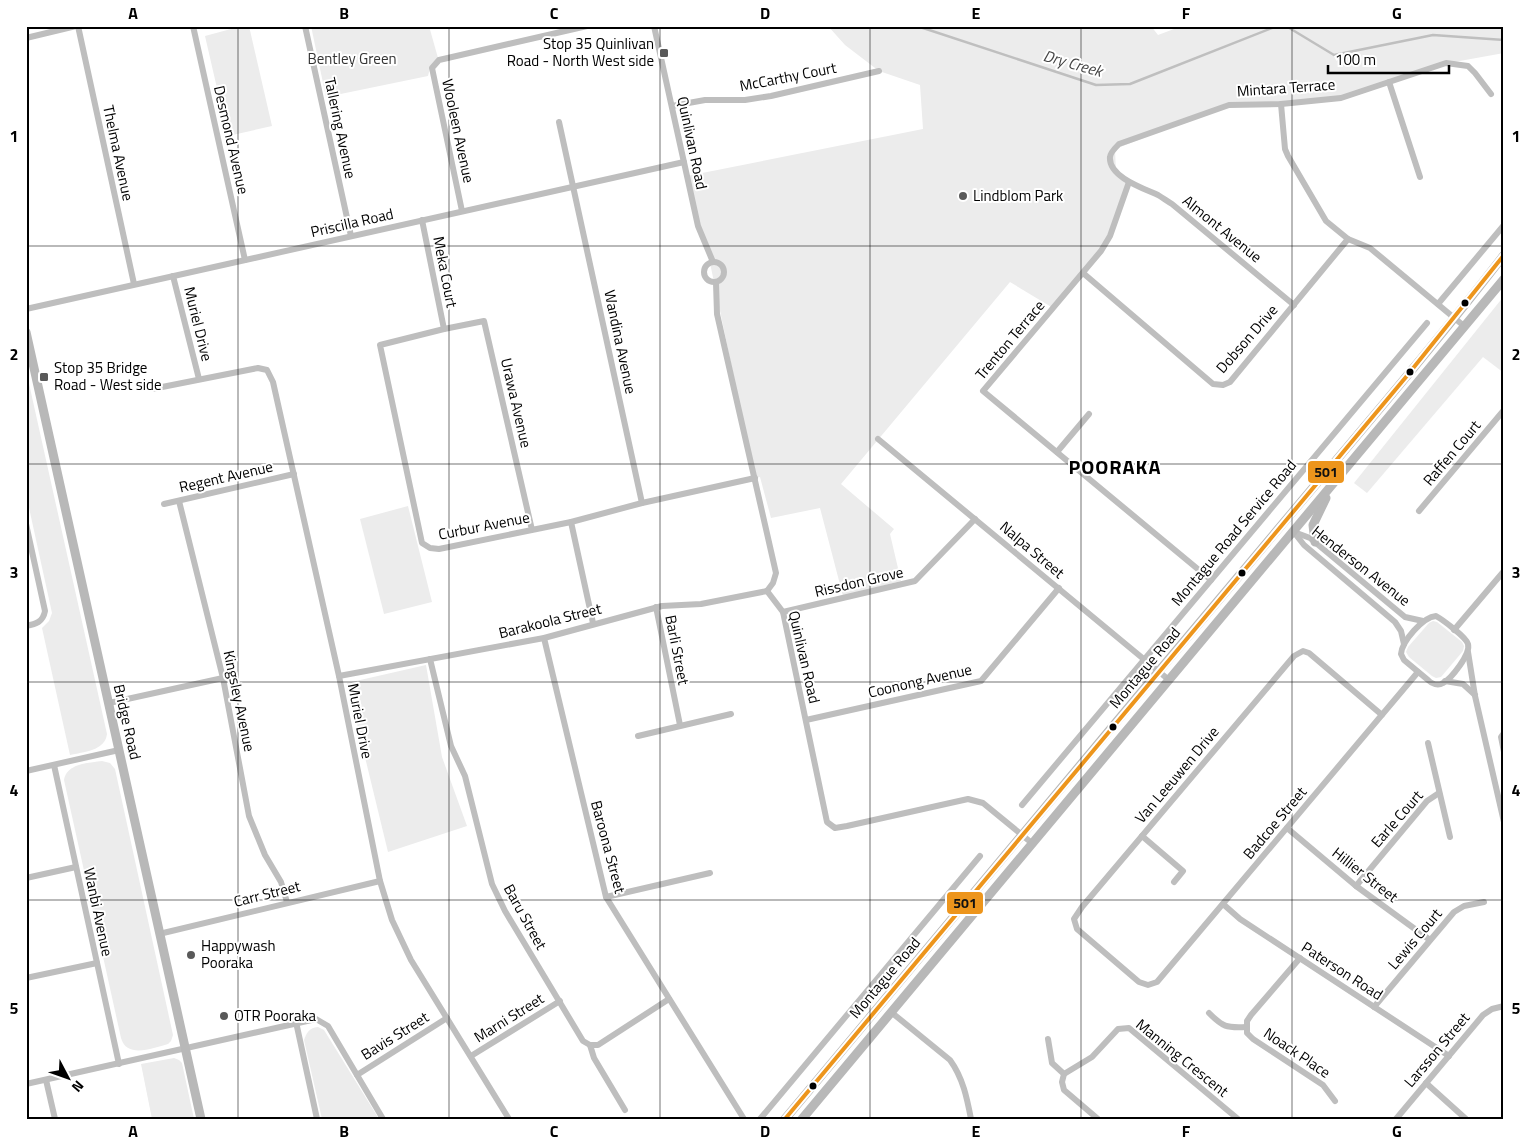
<svg xmlns="http://www.w3.org/2000/svg" width="1530" height="1145" font-family="'Titillium Web',sans-serif">
	<rect width="100%" height="100%" fill="#fff"/>
	<g fill="#ececec">
		<polygon points="242,26 249,26 272,126 228,136 205,36"/>
		<polygon points="311,26 429,26 438,58 430,68 428,76 326,97"/>
		<polygon points="828,26 1151,26 1158,35 1182,26 1504,26 1504,53 1443,64 1341,98 1229,105 1115,149 1116,172 1129,182 1101,251 1053,308 1010,282 841,484 894,529 890,534 901,581 843,596 820,508 771,518 760,477 755,478 710,263 687,176 923,129 920,85 879,71 845,45"/>
		<polygon points="1504,296 1504,373 1483,357 1367,493 1354,483"/>
		<path d="M 26,370 L 107,734 C 105,751 83,752 70,755 L 42,628 L 49,621 L 52,613 L 26,494 Z"/>
		<polygon points="408,506 432,602 384,614 360,519"/>
		<polygon points="1433,621 1437,622 1462,642 1464,646 1463,651 1441,677 1436,678 1432,676 1409,657 1406,652 1408,647 1429,623"/>
		<polygon points="426,665 442,757 467,826 388,852 347,683"/>
		<path d="M 102,761 L 110,763 L 115,769 L 173,1035 L 171,1041 L 168,1044 C 153,1048 127,1059 121,1038 L 64,780 C 67,763 89,763 102,761 Z"/>
		<path d="M 318,1027 L 324,1030 L 379,1119 L 322,1119 L 304,1040 C 307,1032 309,1028 318,1027 Z"/>
		<polygon points="174,1058 179,1060 182,1063 194,1119 152,1119 141,1064"/>
	</g>
	<g fill="none" stroke-linecap="round" stroke-linejoin="round">
		<g stroke="#bfbfbf" stroke-width="2.5">
			<polyline points="917,26 1096,85 1130,84 1277,26"/>
			<polyline points="1286,26 1334,55 1433,35 1504,40"/>
		</g>
		<g stroke="#bebebe" stroke-width="6">
			<polyline points="78,26 134,284"/>
			<polyline points="193,26 245,260"/>
			<polyline points="305,26 351,236"/>
			<polyline points="654,26 698,226 713,262"/>
			<polyline points="26,38 76,26"/>
			<polyline points="1389,82 1420,177"/>
			<polyline points="1281,104 1285,149 1288,156 1326,221 1348,239 1370,248 1464,326"/>
			<polyline points="672,106 705,100 745,100 771,96 879,71"/>
			<polyline points="559,122 642,503"/>
			<polyline points="1129,182 1110,236 1101,251 983,391 1211,580"/>
			<polyline points="462,211 432,68 439,60 587,26"/>
			<polyline points="422,220 444,329"/>
			<circle cx="714" cy="272" r="10"/>
			<polyline points="1083,273 1213,384 1223,385 1230,382 1348,239"/>
			<polyline points="173,276 199,379"/>
			<polyline points="716,283 717,314 776,573 773,583 767,591"/>
			<polyline points="1438,304 1504,225"/>
			<path d="M 1294,305 L 1172,204 C 1167,201 1163,198 1158,195 C 1145,189 1108,177 1110,157 C 1110,153 1115,148 1119,144 L 1229,105 L 1281,104 L 1341,98 L 1446,63 L 1468,66 L 1475,73 L 1491,94"/>
			<polyline points="26,309 684,162"/>
			<polyline points="152,389 258,368 267,370 273,382 339,676 380,881 392,920 411,960 509,1119"/>
			<polyline points="878,439 1169,680"/>
			<polyline points="1057,452 1089,414"/>
			<polyline points="179,501 223,678 249,816 265,855 281,882 287,902"/>
			<polyline points="164,504 294,474"/>
			<polyline points="1419,511 1504,410"/>
			<polyline points="571,522 593,623"/>
			<path d="M 26,524 L 45,611 C 43,622 36,624 26,626"/>
			<polyline points="532,530 484,321 444,329 380,345 422,543 430,548 439,549 571,522 642,503 755,478"/>
			<polyline points="1293,531 1304,545 1395,622 1401,631 1404,644"/>
			<polyline points="1294,532 1310,538 1405,617 1423,621"/>
			<polyline points="767,591 783,612 827,822 835,828 847,826 968,799 983,803 1033,844"/>
			<polyline points="656,607 680,725"/>
			<polyline points="783,612 915,581 975,519"/>
			<path d="M 1436,616 C 1443,620 1466,637 1468,644 C 1471,654 1451,679 1443,683 C 1438,686 1432,684 1428,680 L 1404,660 L 1401,654 C 1402,641 1423,617 1436,616 Z"/>
			<polyline points="1454,630 1504,571"/>
			<polyline points="544,638 606,897 744,1119"/>
			<polyline points="1468,652 1475,696 1504,822"/>
			<polyline points="430,659 451,746 465,776 492,884 505,911 583,1041 590,1045 594,1058 625,1110"/>
			<polyline points="339,676 544,638 662,606 701,604 767,591"/>
			<polyline points="1445,681 1463,684 1475,695"/>
			<polyline points="109,703 223,678"/>
			<polyline points="1382,715 1309,653 1303,651 1294,656 1082,907 1074,919 1077,929 1139,982 1148,985 1157,982 1418,672"/>
			<polyline points="806,720 981,681 1059,588"/>
			<polyline points="1504,733 1501,737 1504,752"/>
			<polyline points="638,736 731,714"/>
			<polyline points="1428,743 1450,837"/>
			<polyline points="54,765 119,1064"/>
			<polyline points="26,771 119,750"/>
			<polyline points="1022,805 1427,323"/>
			<polyline points="1287,828 1356,886 1430,940"/>
			<polyline points="1142,836 1183,871 1174,882"/>
			<polyline points="26,878 76,867"/>
			<polyline points="1356,886 1427,801 1439,793"/>
			<polyline points="606,897 710,873"/>
			<polyline points="1223,904 1240,919 1449,1056"/>
			<polyline points="159,934 380,881"/>
			<polyline points="1300,958 1251,1015 1247,1021 1247,1033 1253,1039 1323,1085 1335,1101"/>
			<polyline points="26,978 97,963"/>
			<polyline points="1374,1007 1454,912 1464,906 1484,902"/>
			<path d="M 891,1012 L 950,1060 C 963,1078 967,1098 971,1119"/>
			<path d="M 1209,1013 C 1223,1027 1226,1028 1246,1027"/>
			<polyline points="296,1022 317,1119"/>
			<polyline points="1048,1039 1052,1063 1064,1074 1062,1082 1064,1090 1098,1119"/>
			<polyline points="590,1045 598,1045 669,999"/>
			<polyline points="471,1056 560,1001"/>
			<polyline points="1064,1074 1092,1057 1118,1029 1129,1028 1238,1119"/>
			<polyline points="357,1075 447,1018"/>
			<polyline points="46,1080 55,1119"/>
			<polyline points="1426,1083 1466,1119"/>
			<polyline points="26,1084 316,1019 328,1026 383,1119"/>
			<polyline points="760,1119 980,856"/>
			<polyline points="1396,1119 1483,1015 1492,1009 1504,1006"/>
		</g>
		<g stroke="#b8b8b8" stroke-width="9">
			<polyline points="26,332 201,1119"/>
			<polyline points="1315,542 1313,525 1326,498"/>
			<path d="M 785,1119 C 936,939 1086,757 1238,577 C 1327,470 1419,365 1504,255"/>
			<polyline points="802,1119 1504,279"/>
		</g>
		<g stroke="#fff" stroke-width="8">
			<polyline id="bus-1" points="785,1119 1406,377 1504,255"/>
		</g>
		<use href="#bus-1" stroke="#ed951c" stroke-width="4"/>
	</g>
	<path fill="none" stroke="#000" stroke-width="1" stroke-opacity="0.55" d="M 238,26 L 238,1119M 449,26 L 449,1119M 660,26 L 660,1119M 870,26 L 870,1119M 1081,26 L 1081,1119M 1292,26 L 1292,1119M 26,246 L 1504,246M 26,464 L 1504,464M 26,682 L 1504,682M 26,900 L 1504,900"/>
	<g fill="#595959" stroke="#fff" stroke-width="2">
		<rect x="659" y="48" width="10" height="10" rx="2.5"/>
		<circle cx="963" cy="196" r="5"/>
		<rect x="39" y="372" width="10" height="10" rx="2.5"/>
		<circle cx="191" cy="955" r="5"/>
		<circle cx="224" cy="1016" r="5"/>
	</g>
	<g fill="#000" stroke="#fff" stroke-width="2">
		<circle cx="1465" cy="303" r="4.5"/>
		<circle cx="1410" cy="372" r="4.5"/>
		<circle cx="1242" cy="573" r="4.5"/>
		<circle cx="1113" cy="727" r="4.5"/>
		<circle cx="813" cy="1086" r="4.5"/>
	</g>
	<g text-anchor="middle" stroke-width="4" stroke-linejoin="round" paint-order="stroke">
		<g font-size="15" fill="#000" stroke="#fff" text-anchor="start">
			<text x="654" y="49" text-anchor="end">Stop 35 Quinlivan<tspan x="654" dy="17">Road - North West side</tspan></text>
			<text x="973" y="201">Lindblom Park</text>
			<text x="54" y="373">Stop 35 Bridge<tspan x="54" dy="17">Road - West side</tspan></text>
			<text x="201" y="951">Happywash<tspan x="201" dy="17">Pooraka</tspan></text>
			<text x="234" y="1021">OTR Pooraka</text>
		</g>
		<g font-size="15" fill="#333" stroke="#fff">
			<text x="352" y="64">Bentley Green</text>
		</g>
		<g font-size="15" fill="#000" stroke="#fff">
			<text transform="translate(788 77) rotate(-11)" y="5">McCarthy Court</text>
			<text transform="translate(1286 88) rotate(-4)" y="5">Mintara Terrace</text>
			<text transform="translate(340 128) rotate(78)" y="5">Tallering Avenue</text>
			<text transform="translate(458 131) rotate(78)" y="5">Wooleen Avenue</text>
			<text transform="translate(231 140) rotate(77)" y="5">Desmond Avenue</text>
			<text transform="translate(692 143) rotate(78)" y="5">Quinlivan Road</text>
			<text transform="translate(118 153) rotate(78)" y="5">Thelma Avenue</text>
			<text transform="translate(352 223) rotate(-13)" y="5">Priscilla Road</text>
			<text transform="translate(1222 229) rotate(39)" y="5">Almont Avenue</text>
			<text transform="translate(445 272) rotate(79)" y="5">Meka Court</text>
			<text transform="translate(198 324) rotate(76)" y="5">Muriel Drive</text>
			<text transform="translate(1247 339) rotate(-49)" y="5">Dobson Drive</text>
			<text transform="translate(1010 340) rotate(-50)" y="5">Trenton Terrace</text>
			<text transform="translate(620 342) rotate(78)" y="5">Wandina Avenue</text>
			<text transform="translate(516 403) rotate(77)" y="5">Urawa Avenue</text>
			<text transform="translate(1452 453) rotate(-50)" y="5">Raffen Court</text>
			<text transform="translate(226 477) rotate(-13)" y="5">Regent Avenue</text>
			<text transform="translate(484 526) rotate(-11)" y="5">Curbur Avenue</text>
			<text transform="translate(1234 533) rotate(-50)" y="5">Montague Road Service Road</text>
			<text transform="translate(1032 550) rotate(40)" y="5">Nalpa Street</text>
			<text transform="translate(1361 566) rotate(38)" y="5">Henderson Avenue</text>
			<text transform="translate(859 582) rotate(-13)" y="5">Rissdon Grove</text>
			<text transform="translate(550 621) rotate(-14)" y="5">Barakoola Street</text>
			<text transform="translate(677 650) rotate(79)" y="5">Barli Street</text>
			<text transform="translate(804 657) rotate(77)" y="5">Quinlivan Road</text>
			<text transform="translate(1145 668) rotate(-50)" y="5">Montague Road</text>
			<text transform="translate(920 681) rotate(-13)" y="5">Coonong Avenue</text>
			<text transform="translate(239 701) rotate(78)" y="5">Kingsley Avenue</text>
			<text transform="translate(360 721) rotate(79)" y="5">Muriel Drive</text>
			<text transform="translate(127 722) rotate(77)" y="5">Bridge Road</text>
			<text transform="translate(1177 775) rotate(-50)" y="5">Van Leeuwen Drive</text>
			<text transform="translate(1397 819) rotate(-49)" y="5">Earle Court</text>
			<text transform="translate(1275 823) rotate(-50)" y="5">Badcoe Street</text>
			<text transform="translate(608 847) rotate(75)" y="5">Baroona Street</text>
			<text transform="translate(1365 875) rotate(38)" y="5">Hillier Street</text>
			<text transform="translate(267 894) rotate(-14)" y="5">Carr Street</text>
			<text transform="translate(98 912) rotate(78)" y="5">Wanbi Avenue</text>
			<text transform="translate(525 917) rotate(61)" y="5">Baru Street</text>
			<text transform="translate(1415 939) rotate(-50)" y="5">Lewis Court</text>
			<text transform="translate(1342 971) rotate(33)" y="5">Paterson Road</text>
			<text transform="translate(885 978) rotate(-50)" y="5">Montague Road</text>
			<text transform="translate(509 1018) rotate(-32)" y="5">Marni Street</text>
			<text transform="translate(395 1036) rotate(-32)" y="5">Bavis Street</text>
			<text transform="translate(1437 1050) rotate(-50)" y="5">Larsson Street</text>
			<text transform="translate(1297 1053) rotate(34)" y="5">Noack Place</text>
			<text transform="translate(1182 1058) rotate(39)" y="5">Manning Crescent</text>
		</g>
		<g font-size="16" font-style="italic" fill="#444" stroke="#fff">
			<text transform="translate(1073 63) rotate(16)" y="6">Dry Creek</text>
		</g>
		<g font-size="20" font-weight="bold" letter-spacing="1" fill="#000" stroke="#fff">
			<text x="1115" y="474">POORAKA</text>
		</g>
	</g>
	<g stroke="#fff" stroke-width="2">
		<rect x="1307" y="460" width="38" height="24" rx="5" fill="#ed951c"/>
		<rect x="946" y="891" width="38" height="24" rx="5" fill="#ed951c"/>
	</g>
	<g font-size="14" text-anchor="middle" font-weight="bold" fill="#111">
		<text x="1326" y="477">501</text>
		<text x="965" y="908">501</text>
	</g>
	<rect width="1530" height="1145" fill="none" stroke="#ffffff" stroke-width="55"/>
	<g transform="translate(68 1078) rotate(131)" stroke="#ffffff" stroke-width="4" paint-order="stroke">
	<path d="M0-4L9 19L0 12L-9 19Z" fill="#000000"/>
	<text y="-8" font-size="14" font-weight="bold" text-anchor="middle" fill="#000000">N</text>
	</g>
	<path d="M1328 65v8h121v-8" fill="none" stroke="#000000" stroke-width="2.5"/>
	<text x="1335" y="65" font-size="15" fill="#000000" stroke="#ffffff" stroke-width="4" paint-order="stroke">100 m</text>
	<rect x="28" y="28" width="1474" height="1090" fill="none" stroke="#000" stroke-width="2"/>
	<g font-size="16" text-anchor="middle" font-weight="bold" fill="#000">
		<text x="133" y="19">A</text>
		<text x="344" y="19">B</text>
		<text x="554" y="19">C</text>
		<text x="765" y="19">D</text>
		<text x="976" y="19">E</text>
		<text x="1186" y="19">F</text>
		<text x="1397" y="19">G</text>
		<text x="14" y="142">1</text>
		<text x="1516" y="142">1</text>
		<text x="14" y="360">2</text>
		<text x="1516" y="360">2</text>
		<text x="14" y="578">3</text>
		<text x="1516" y="578">3</text>
		<text x="14" y="796">4</text>
		<text x="1516" y="796">4</text>
		<text x="14" y="1014">5</text>
		<text x="1516" y="1014">5</text>
		<text x="133" y="1137">A</text>
		<text x="344" y="1137">B</text>
		<text x="554" y="1137">C</text>
		<text x="765" y="1137">D</text>
		<text x="976" y="1137">E</text>
		<text x="1186" y="1137">F</text>
		<text x="1397" y="1137">G</text>
	</g>
</svg>
